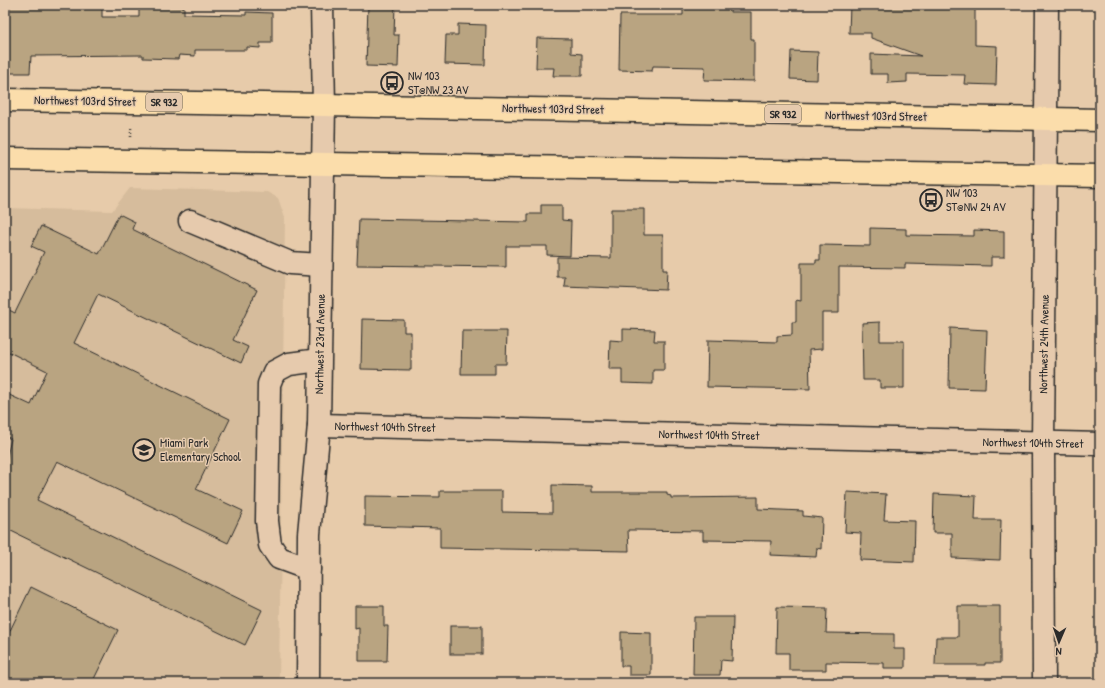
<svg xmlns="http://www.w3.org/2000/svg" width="1105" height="688" font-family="'Patrick Hand',sans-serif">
	<rect width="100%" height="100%" fill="#e7cbaa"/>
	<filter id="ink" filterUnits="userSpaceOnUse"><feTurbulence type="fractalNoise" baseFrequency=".025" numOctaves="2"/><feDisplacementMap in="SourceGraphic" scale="8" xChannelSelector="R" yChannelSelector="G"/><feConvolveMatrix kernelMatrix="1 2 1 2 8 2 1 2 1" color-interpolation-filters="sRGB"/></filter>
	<g filter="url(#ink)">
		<polygon fill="#d6bc9c" points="130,188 267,192 278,198 285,218 279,683 5,683 5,208 112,211"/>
		<g fill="#b9a481" stroke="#2b2b2b">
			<polygon points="5,5 102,5 102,17 139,17 139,6 184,7 184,14 246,15 246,12 272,13 272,43 260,43 260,48 247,47 247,50 195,50 195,56 179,55 178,59 143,58 143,55 31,56 30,73 5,73"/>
			<polygon points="368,5 395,5 394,35 399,35 398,67 366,66"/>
			<polygon points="850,5 975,5 975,45 997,46 996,85 964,84 965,75 907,74 907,82 888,83 888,74 871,74 871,54 921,56 871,38 871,33 849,33"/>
			<polygon points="683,7 730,7 730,12 751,12 751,39 754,39 754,81 704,80 705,67 653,66 652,71 619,70 620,15 683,15"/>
			<polygon points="458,24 486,25 485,65 445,64 446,35 458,35"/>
			<polygon points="537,38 571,39 571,53 582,54 582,76 553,76 554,68 536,68"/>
			<polygon points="791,51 818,52 817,80 790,79"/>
			<polygon points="541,205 562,205 562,220 571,221 570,256 547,255 547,246 506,246 506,267 357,265 359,219 528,222 528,214 541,214"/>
			<polygon points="611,209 644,209 644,235 663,235 663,270 667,270 666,290 564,286 565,277 557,277 557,257 611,258"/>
			<polygon points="119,214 135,222 132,229 257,290 233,340 248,347 241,363 98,294 74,343 230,419 196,489 243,511 228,543 57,461 37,500 262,610 245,645 5,528 5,465 11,439 5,436 5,393 31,405 47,371 5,350 5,308 15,313 40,262 39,262 44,252 31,246 41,226 99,254"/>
			<polygon points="870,228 906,229 906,235 974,236 974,230 1004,231 1004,257 991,257 991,266 905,264 905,268 839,267 839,313 822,313 822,349 809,350 810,389 707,387 708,340 777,342 777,336 792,335 792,322 796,322 796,300 801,301 801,263 816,263 816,260 820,260 820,245 870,246"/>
			<polygon points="362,319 404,320 404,332 411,332 411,370 361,369"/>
			<polygon points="880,322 880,341 904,341 904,388 880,388 880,380 863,380 862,323"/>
			<polygon points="950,328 987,330 985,389 949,388"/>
			<polygon points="623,329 655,330 654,341 664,341 664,370 653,370 653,384 622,383 622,369 609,369 610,340 623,341"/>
			<polygon points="462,331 507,331 506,364 495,364 495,374 461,374"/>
			<polygon points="552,485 592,486 592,492 667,492 667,495 671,496 671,498 758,497 758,509 803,511 803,516 822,518 821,549 817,548 816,557 770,555 771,541 703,540 703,531 636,530 628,530 629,551 440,548 440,528 365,526 365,496 440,497 440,491 502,491 502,512 552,513"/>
			<polygon points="847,492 886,494 884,520 915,521 914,562 860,560 861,533 845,532"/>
			<polygon points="934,494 976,496 975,520 1001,520 1000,560 952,558 952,533 933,533"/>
			<polygon points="31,587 118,630 92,683 5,683 5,641"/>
			<polygon points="355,606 384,606 384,626 388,626 387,661 359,661 359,628 355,629"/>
			<polygon points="958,606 1000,606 1000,663 985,663 985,665 935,665 936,637 958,637"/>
			<polygon points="777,607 827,608 826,633 894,634 894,649 905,649 905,668 884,668 884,663 826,662 826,670 789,670 789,653 776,653"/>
			<polygon points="694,617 733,617 732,661 721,660 720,675 693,675"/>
			<rect x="450" y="626" width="32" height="28"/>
			<polygon points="621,632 651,633 651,675 629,675 629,666 621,666"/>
		</g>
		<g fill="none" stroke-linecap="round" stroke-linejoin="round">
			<g stroke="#2b2b2b" stroke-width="25">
				<g id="minor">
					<polyline points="190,221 290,263 321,265"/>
					<polyline points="319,425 1100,444"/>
					<polyline points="309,569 279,558 270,545 267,521 269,384 274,372 289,364 319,360"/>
					<polyline points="308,683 309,534 319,425 324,105 322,5"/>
					<polyline points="1044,683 1043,443 1047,5"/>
				</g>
			</g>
			<g stroke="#2b2b2b" stroke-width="25">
				<g id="major">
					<polyline points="5,100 324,105 1100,120"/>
					<polyline points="5,159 1100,176"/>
				</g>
			</g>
			<polyline stroke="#2b2b2b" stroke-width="2.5" stroke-dasharray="1 3" stroke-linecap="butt" points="131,137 131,126"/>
			<use href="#minor" stroke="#e6caad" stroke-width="22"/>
			<use href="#major" stroke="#fbddab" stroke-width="22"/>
		</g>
	</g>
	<defs>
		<g id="bus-ring" transform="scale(1.15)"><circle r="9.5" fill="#e6caad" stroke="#2b2b2b" stroke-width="1.5"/><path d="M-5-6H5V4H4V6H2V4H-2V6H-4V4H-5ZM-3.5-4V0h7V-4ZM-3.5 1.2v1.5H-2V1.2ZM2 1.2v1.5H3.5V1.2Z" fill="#2b2b2b"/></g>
		<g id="school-ring" transform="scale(1.15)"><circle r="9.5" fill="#e6caad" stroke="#2b2b2b" stroke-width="1.5"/><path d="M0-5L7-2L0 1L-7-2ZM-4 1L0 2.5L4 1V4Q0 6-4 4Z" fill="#2b2b2b"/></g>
	</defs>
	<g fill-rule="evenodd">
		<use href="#bus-ring" x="392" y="83"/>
		<use href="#bus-ring" x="931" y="200"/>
		<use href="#school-ring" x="144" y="450"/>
	</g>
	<g text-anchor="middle" stroke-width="3" stroke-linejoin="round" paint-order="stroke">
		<g fill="#e6caad" stroke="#635b52" stroke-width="1">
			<rect x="146" y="93" width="36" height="18" rx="3"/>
			<rect x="765" y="105" width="36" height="18" rx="3"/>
		</g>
		<g font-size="11" font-weight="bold" fill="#2b2b2b">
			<text x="164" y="106">SR 932</text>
			<text x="783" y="118">SR 932</text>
		</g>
		<g font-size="12" fill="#2b2b2b" stroke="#e6caad" text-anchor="start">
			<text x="408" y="80">NW 103<tspan x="408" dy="14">ST@NW 23 AV</tspan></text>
			<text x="946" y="197">NW 103<tspan x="946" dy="14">ST@NW 24 AV</tspan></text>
			<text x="160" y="447">Miami Park<tspan x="160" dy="14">Elementary School</tspan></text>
		</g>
		<g font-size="12" fill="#2b2b2b" stroke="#e6caad">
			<text transform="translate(85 101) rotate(1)" y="4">Northwest 103rd Street</text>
			<text transform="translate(553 109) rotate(1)" y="4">Northwest 103rd Street</text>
			<text transform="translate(876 116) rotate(1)" y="4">Northwest 103rd Street</text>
			<text transform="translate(320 344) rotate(-89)" y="4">Northwest 23rd Avenue</text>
			<text transform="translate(1044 344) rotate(-89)" y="4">Northwest 24th Avenue</text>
			<text transform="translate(385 427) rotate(1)" y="4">Northwest 104th Street</text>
			<text transform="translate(709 435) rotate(1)" y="4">Northwest 104th Street</text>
			<text transform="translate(1033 443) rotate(1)" y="4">Northwest 104th Street</text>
		</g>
	</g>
	<rect width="1105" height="688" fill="none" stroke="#e6caad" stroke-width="20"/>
	<rect x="10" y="10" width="1085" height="668" fill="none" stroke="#2b2b2b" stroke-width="1.5" filter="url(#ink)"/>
	<g transform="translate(1059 642) rotate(182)" stroke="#e6caad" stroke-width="3" paint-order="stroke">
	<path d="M0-3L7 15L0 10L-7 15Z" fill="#2b2b2b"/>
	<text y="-6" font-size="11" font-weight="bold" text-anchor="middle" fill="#2b2b2b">N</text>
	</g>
</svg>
